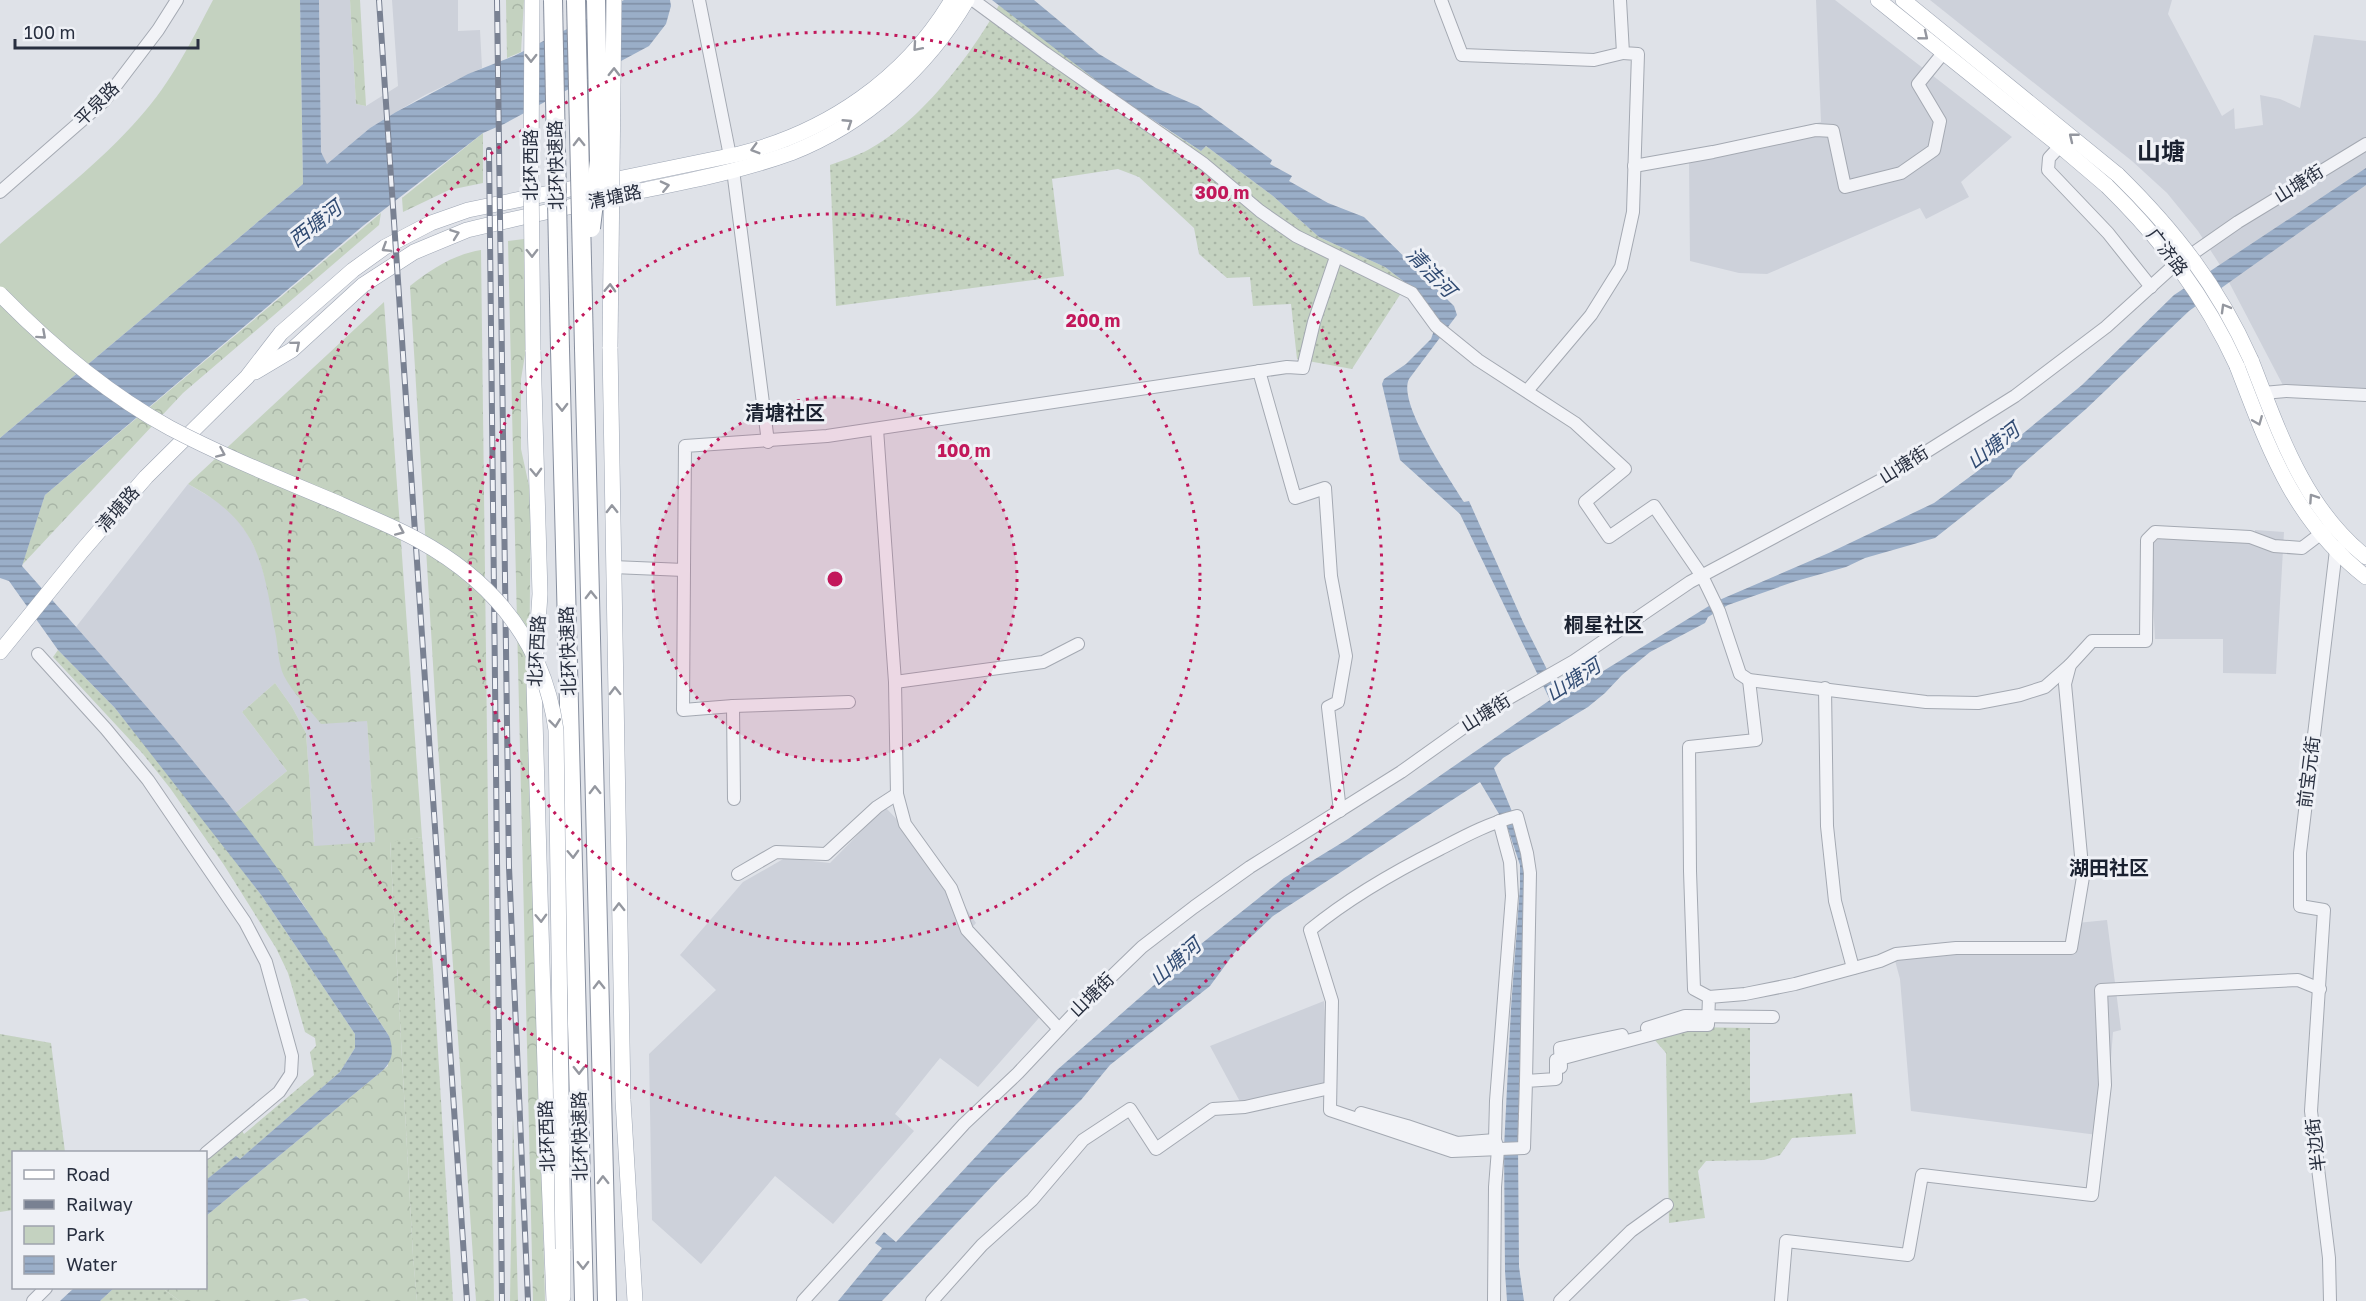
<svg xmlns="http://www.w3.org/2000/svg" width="2366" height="1301" font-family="'Golos Text','Noto Sans SC',sans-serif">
	<defs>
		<pattern id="grass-dots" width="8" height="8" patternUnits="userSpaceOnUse" patternTransform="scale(1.5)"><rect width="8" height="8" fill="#c4d2c0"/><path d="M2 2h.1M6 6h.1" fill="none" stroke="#a8b5a6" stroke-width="1.8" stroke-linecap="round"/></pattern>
		<pattern id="forest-crowns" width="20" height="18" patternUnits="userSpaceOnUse" patternTransform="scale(1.5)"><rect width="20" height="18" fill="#c4d2c0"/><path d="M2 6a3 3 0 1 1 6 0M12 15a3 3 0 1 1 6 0" fill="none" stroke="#a8b5a6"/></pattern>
		<pattern id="water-rules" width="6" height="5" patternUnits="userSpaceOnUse" patternTransform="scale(1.5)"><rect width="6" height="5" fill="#9aaec8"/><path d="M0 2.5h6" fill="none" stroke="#7e8ea4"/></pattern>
	</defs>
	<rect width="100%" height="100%" fill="#dfe2e8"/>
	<g fill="#cdd1da">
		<polygon points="319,0 350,0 356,104 366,106 398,86 392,0 458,0 458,31 480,30 482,68 425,95 396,112 370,128 327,164 321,153"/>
		<polygon points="1816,0 1835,0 2012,137 1961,182 1969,197 1926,219 1920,208 1767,274 1739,273 1690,261 1689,162 1740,141 1821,122"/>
		<polygon points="1930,0 2172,0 2168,14 2222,116 2234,108 2235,129 2263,125 2260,95 2280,99 2300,108 2314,35 2366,41 2366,395 2286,391 2220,265 2198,231 2167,193 2132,161"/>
		<polygon points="188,484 222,504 235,517 247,533 258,554 265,578 367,720 375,842 314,847 306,733 292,707 275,683 242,712 287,771 234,814 168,732 76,627"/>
		<polygon points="2255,530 2284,532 2276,674 2223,673 2223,639 2155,639 2150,546 2162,536 2254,541"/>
		<polygon points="885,807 929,853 976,923 967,933 1045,1011 978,1087 940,1058 895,1114 914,1131 833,1224 775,1176 701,1264 652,1220 649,1054 716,990 680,955 743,882 785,858 830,863"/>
		<polygon points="2107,920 2121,1030 2113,1032 2105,1136 1911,1111 1900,979 1894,957 1952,951 2077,951 2077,923"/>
		<polygon points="1324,1001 1329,1091 1245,1111 1210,1046"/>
	</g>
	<g fill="url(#grass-dots)">
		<path d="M 999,5 L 1157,123 L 1201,151 L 1206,146 L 1273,196 L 1319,237 L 1385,267 L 1407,284 L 1352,369 L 1297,359 L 1291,304 L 1253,306 L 1250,277 L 1227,278 L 1199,254 L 1194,228 L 1139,177 L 1118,169 L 1052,179 L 1064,276 L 836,306 L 830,165 C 841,161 853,157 864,152 C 917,126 971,56 999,5 Z"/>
		<polygon points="58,650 115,708 195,808 262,896 355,1034 355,1048 340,1072 239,1160 237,1156 206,1180 206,1157 240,1128 244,1134 314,1075 310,1052 316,1046 315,1038 305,1032 288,973 276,948 224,865 170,788 143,754 53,657"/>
		<polygon points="422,837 433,968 453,1301 417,1301 413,1256 390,841"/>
		<polygon points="1689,1027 1750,1028 1750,1103 1852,1093 1856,1134 1792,1138 1780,1155 1764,1160 1706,1161 1698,1171 1705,1218 1669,1223 1666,1053 1653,1038"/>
		<polygon points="0,1034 51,1043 65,1152 14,1152 13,1210 0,1212"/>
		<polygon points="114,1288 162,1288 180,1301 100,1301"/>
	</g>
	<g fill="url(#forest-crowns)">
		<polygon points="350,0 360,0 366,106 356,104"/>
		<polygon points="506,0 524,0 521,52 507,58"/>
		<polygon points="483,133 483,183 449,190 403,212 402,198"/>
		<polygon points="381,213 379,225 183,393 22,565 45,495"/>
		<polygon points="524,239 526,349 521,379 521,449 531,495 529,681 545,1301 533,1301 508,241"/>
		<path d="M 481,250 L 494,1301 L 476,1301 L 438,746 L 410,286 C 431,269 455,254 481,250 Z"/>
		<path d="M 384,302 L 422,837 L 390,842 L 413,1256 L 417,1301 L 310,1301 L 305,1298 L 288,1301 L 180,1301 L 162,1288 L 206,1288 L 206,1216 L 388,1066 L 389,1036 L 299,898 L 234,814 L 287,771 L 242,712 L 275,683 L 292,707 L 306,733 L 314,846 L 375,842 L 367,721 L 321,724 C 310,710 292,692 284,676 C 278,664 278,644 275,631 C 262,559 258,521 188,484 Z"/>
		<polygon points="513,1116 518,1301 510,1301"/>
	</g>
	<path fill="#c4d2c0" d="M 213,0 L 300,0 L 303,184 L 0,438 L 0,244 C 47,203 99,164 140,117 C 171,83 192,40 213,0 Z"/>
	<g fill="url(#water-rules)">
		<path d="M 300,0 L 319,0 L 321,152 L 327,164 L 370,128 L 396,112 L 468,74 L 514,56 L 624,0 L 670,0 L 671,6 L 666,24 L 649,46 L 504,124 L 483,133 L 364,225 L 45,495 L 22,566 C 117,674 217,780 299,899 C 331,944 359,991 389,1036 C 394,1050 393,1061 382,1071 L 206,1216 L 206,1180 L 236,1156 L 240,1159 L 340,1072 L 355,1048 L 355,1034 L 262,896 L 115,708 L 58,650 L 9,581 L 0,578 L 0,438 L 303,184 Z"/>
		<path d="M 992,0 L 1034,0 L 1099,54 L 1156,88 L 1198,106 L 1272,160 L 1270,164 L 1292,176 L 1289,181 L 1328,203 L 1364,217 L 1454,306 L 1457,315 L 1409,379 C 1397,403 1450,479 1464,502 L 1469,501 L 1524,624 L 1561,697 L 1717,601 L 1831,552 L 1934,503 L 1975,473 L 2082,385 L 2174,295 L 2366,168 L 2366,185 L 2189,311 L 2086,409 L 2016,470 L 2011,478 L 1935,538 L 1865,558 L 1846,567 L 1796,581 L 1728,605 L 1708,617 L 1705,623 L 1650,652 L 1622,675 L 1605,693 L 1588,707 L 1503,758 L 1494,768 L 1518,826 L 1528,872 L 1518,1145 L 1519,1267 L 1524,1301 L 1507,1301 L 1505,1271 L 1504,1148 L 1511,1008 L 1520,887 L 1520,865 L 1508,829 L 1480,782 L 1273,916 L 1235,952 L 1210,986 L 1110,1065 L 1081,1100 L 1000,1178 L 882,1301 L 838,1301 L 882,1248 L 875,1243 L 884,1232 L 896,1242 L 1057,1070 L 1201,944 L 1284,878 L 1348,839 L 1550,700 L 1460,514 L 1400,460 L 1382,384 L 1384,379 L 1406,364 L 1431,339 L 1437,322 L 1434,313 L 1407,284 L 1385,267 L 1319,237 L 1273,196 L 1206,146 L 1201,151 L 1118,97 Z"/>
		<polygon points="74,1288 114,1288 100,1301 60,1301"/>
	</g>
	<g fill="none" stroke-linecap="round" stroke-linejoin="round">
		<g stroke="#a4a9b2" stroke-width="14">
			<g id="minor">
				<polyline points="699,0 730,156"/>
				<polyline points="973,0 1045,53 1204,164 1260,211 1296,236 1412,293 1436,326 1478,360 1575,423 1625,469 1585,502 1609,537 1654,506 1702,576 1719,611 1740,674 1749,680 1926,702 1978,703 2020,695 2045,687 2070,665"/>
				<polyline points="1441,0 1462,55 1594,60 1623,53"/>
				<polyline points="2060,146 2049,158 2048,170 2108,233 2151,287"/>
				<polyline points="1634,166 1713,152 1816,130 1833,131 1845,187 1901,173 1934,150 1940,121 1918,84 1944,52"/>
				<polyline points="733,170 768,442"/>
				<polyline points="0,192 104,101 158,30 177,0"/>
				<polyline points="1259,371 1295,498 1325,488 1331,576 1346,656 1338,702 1328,707 1340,811"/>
				<polyline points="1527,391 1591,315 1621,267 1633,212 1638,54 1623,53 1620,0"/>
				<polyline points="2263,393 2286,391 2366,395"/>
				<polyline points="877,429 895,682 897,794 905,824 951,888 967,930 1059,1029"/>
				<polyline points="613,567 684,570 685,446 827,436 1287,367 1303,368 1314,322 1336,257"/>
				<polyline points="684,570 683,710 733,706 849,702"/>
				<polyline points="38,654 106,729 148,780 245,922 266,962 292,1056 291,1074 279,1092 206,1153"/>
				<polyline points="895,682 1043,662 1078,644"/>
				<polyline points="1825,688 1827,826 1835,901 1853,968"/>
				<polyline points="733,706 734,799"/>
				<polyline points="738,874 776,852 826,854 877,807 897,794"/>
				<polyline points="1709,997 1694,989 1690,871 1689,747 1756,740 1749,680"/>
				<polyline points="1647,1028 1685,1016 1773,1017"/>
				<polyline points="1561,1067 1560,1048 1622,1035"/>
				<path d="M 1526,1081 L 1530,873 L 1527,853 L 1517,816 C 1489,823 1465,836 1440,849 C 1394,872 1350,897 1310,930 L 1332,1001 L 1330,1110 L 1452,1151 L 1524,1148 L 1526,1081 L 1556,1079 L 1556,1060 L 1687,1025 L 1708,1025 L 1709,997 L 1745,994 L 1795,984 L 1880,961 L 1896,954 L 1956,948 L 2071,948 L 2083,877 L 2065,684 L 2070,665 L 2092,641 L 2146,641 L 2147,540 L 2155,532 L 2250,537 L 2274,546 L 2302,548 L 2327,529"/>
				<polyline points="1361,1113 1407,1126 1457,1143 1495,1140"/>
				<polyline points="33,1301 46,1288"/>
				<polyline points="803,1301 964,1124 1018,1073 1080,1007 1142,947 1194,907 1250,867 1401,772 1488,710 1574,661 1690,582 1883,479 2015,396 2106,327 2169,270 2238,222 2366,144"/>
				<polyline points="932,1301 982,1245 1032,1200 1083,1140 1130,1109 1156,1149 1213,1109 1245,1107 1330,1088"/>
				<polyline points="1494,1301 1495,1187 1498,1149 1495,1140 1496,1101 1512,896 1510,862 1499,821"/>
				<polyline points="1560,1301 1631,1231 1667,1205"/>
				<polyline points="1781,1301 1786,1241 1908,1255 1922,1175 2092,1195 2105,1085 2101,990 2298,980 2320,989"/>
				<polyline points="2330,1301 2329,1258 2311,1111 2324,910 2300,906 2300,853 2336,550 2339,547"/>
			</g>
		</g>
		<g stroke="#9ea6b4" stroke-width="16">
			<g id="major">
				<polyline points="1878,0 2060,146 2107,186"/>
				<polyline points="1903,0 2118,175"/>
				<polyline points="610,347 623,1100 635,1301"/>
				<polyline points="533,350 540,594 534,684 546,1102 554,1301"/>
				<path d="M 2251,360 C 2279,431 2303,507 2366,557"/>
				<path d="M 2237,366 C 2269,449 2293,520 2366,577"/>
				<path d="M 255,372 L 292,350 L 363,285 L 414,252 L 467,230 C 526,216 586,203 645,190 C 694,180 744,170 791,153 C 865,124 927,68 967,0"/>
				<path d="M 0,652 L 82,551 L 146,477 L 247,377 L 281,333 L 353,270 L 385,247 L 431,223 L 468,210 L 739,154 C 827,132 905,79 952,0"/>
				<polyline points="563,1297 563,1249"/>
			</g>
		</g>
		<g stroke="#878f9f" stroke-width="20">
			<g id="highway">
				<polyline points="584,348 607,1301"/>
				<polyline points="560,349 584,1301"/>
			</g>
		</g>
		<use href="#minor" stroke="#f2f3f7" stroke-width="12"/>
		<use href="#major" stroke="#fff" stroke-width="15"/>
		<use href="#highway" stroke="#fff" stroke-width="18"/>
		<g stroke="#798192" stroke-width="6">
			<g id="rail">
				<polyline points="379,0 467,1301"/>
				<polyline points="497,0 509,867 528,1301"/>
				<polyline points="489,150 502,1301"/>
			</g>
		</g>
		<use href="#rail" stroke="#eff1f6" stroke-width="4" stroke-dasharray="11" stroke-linecap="butt"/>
		<g stroke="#9ea6b4" stroke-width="16" stroke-linecap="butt">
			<g id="major-bridge">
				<polyline points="532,0 531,173 533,350"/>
				<path d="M 2118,175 C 2175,231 2218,286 2251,360"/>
				<path d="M 2107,186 C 2162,240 2205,296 2237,366"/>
				<path d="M 0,294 C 51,346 106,393 170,428 C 225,457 283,480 340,504 C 366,516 393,526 418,540 C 495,582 544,643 556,730 L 563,1249"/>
				<polyline points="610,347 614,0"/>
			</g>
		</g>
		<g stroke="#878f9f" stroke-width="20" stroke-linecap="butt">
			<g id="highway-bridge">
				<polyline points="553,0 560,349"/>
				<polyline points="576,0 584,348"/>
				<polyline points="591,228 599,161 596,0"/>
			</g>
		</g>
		<use href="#major-bridge" stroke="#fff" stroke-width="15"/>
		<use href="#highway-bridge" stroke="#fff" stroke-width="18"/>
	</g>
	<defs><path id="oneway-chevron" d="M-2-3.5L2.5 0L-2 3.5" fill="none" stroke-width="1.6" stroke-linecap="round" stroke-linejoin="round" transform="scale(1.5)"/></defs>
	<g stroke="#94979f">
		<use href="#oneway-chevron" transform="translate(1924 36) rotate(39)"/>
		<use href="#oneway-chevron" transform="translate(917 47) rotate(131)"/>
		<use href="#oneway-chevron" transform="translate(531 58) rotate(90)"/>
		<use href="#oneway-chevron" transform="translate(614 72) rotate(-89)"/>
		<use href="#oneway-chevron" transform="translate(848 123) rotate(-33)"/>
		<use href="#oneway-chevron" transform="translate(2073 137) rotate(-141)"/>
		<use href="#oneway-chevron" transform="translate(579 142) rotate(-91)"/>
		<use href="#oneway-chevron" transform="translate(755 149) rotate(164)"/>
		<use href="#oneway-chevron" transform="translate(665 186) rotate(-13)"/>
		<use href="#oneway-chevron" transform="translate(455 234) rotate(-20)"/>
		<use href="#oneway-chevron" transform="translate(386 248) rotate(148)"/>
		<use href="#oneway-chevron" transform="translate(532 253) rotate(89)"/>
		<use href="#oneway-chevron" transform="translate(610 288) rotate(-88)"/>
		<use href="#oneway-chevron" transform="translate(2225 308) rotate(-120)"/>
		<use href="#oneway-chevron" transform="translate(42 335) rotate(42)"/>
		<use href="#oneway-chevron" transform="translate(296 345) rotate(-40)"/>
		<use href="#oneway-chevron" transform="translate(562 407) rotate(89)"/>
		<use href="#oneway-chevron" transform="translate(2258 421) rotate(68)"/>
		<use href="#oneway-chevron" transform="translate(221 453) rotate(24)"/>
		<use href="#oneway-chevron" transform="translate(536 472) rotate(88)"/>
		<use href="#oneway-chevron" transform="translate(2313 498) rotate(-124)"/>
		<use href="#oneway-chevron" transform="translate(612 509) rotate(-91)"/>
		<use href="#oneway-chevron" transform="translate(400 531) rotate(24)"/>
		<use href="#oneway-chevron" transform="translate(591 595) rotate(-91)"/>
		<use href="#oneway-chevron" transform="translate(615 691) rotate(-91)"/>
		<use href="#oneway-chevron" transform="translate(555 723) rotate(83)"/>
		<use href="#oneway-chevron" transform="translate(595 790) rotate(-91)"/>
		<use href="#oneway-chevron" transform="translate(573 854) rotate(88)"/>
		<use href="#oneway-chevron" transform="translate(619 907) rotate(-91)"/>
		<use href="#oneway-chevron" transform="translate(541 918) rotate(88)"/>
		<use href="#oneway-chevron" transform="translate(599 985) rotate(-91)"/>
		<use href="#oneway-chevron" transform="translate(579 1070) rotate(89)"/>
		<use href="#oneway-chevron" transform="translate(603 1180) rotate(-91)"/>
		<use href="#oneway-chevron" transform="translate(583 1265) rotate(89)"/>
	</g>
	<circle cx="835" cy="579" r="182" fill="#c2185b" fill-opacity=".12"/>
	<g fill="none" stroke="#c2185b" stroke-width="3" stroke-dasharray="3 6">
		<circle cx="835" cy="579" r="182"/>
		<circle cx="835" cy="579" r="365"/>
		<circle cx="835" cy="579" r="547"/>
	</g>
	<g text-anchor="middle" stroke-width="6" stroke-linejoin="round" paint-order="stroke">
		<g font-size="18" fill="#282f3f" stroke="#eff1f6">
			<text transform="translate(97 104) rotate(-45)" y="6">平泉路</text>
			<text transform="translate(531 165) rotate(-90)" y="6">北环西路</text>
			<text transform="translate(556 165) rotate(-91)" y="6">北环快速路</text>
			<text transform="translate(2299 184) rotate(-32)" y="6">山塘街</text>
			<text transform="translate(615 197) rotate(-12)" y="6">清塘路</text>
			<text transform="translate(2167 252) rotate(52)" y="6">广济路</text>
			<text transform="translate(1904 465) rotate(-32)" y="6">山塘街</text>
			<text transform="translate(118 509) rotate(-49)" y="6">清塘路</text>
			<text transform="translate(537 651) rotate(-87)" y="6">北环西路</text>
			<text transform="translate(568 651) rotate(-92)" y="6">北环快速路</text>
			<text transform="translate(1486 713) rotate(-32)" y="6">山塘街</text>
			<text transform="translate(2309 772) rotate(-83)" y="6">前宝元街</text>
			<text transform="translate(1092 995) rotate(-45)" y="6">山塘街</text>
			<text transform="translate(547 1136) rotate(-92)" y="6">北环西路</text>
			<text transform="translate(580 1136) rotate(-91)" y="6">北环快速路</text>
			<text transform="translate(2316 1145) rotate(-97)" y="6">半边街</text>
		</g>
		<g font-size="20" font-style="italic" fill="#324c73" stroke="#eff1f6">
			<text transform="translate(315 224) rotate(-38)" y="7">西塘河</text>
			<text transform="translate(1431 272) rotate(46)" y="7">清洁河</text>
			<text transform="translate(1993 446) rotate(-38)" y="7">山塘河</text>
			<text transform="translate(1573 680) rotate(-33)" y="7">山塘河</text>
			<text transform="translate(1175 962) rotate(-41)" y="7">山塘河</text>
		</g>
		<g font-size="20" font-weight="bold" fill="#1a2130" stroke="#eff1f6">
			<text x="785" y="420">清塘社区</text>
			<text x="1604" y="632">桐星社区</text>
			<text x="2109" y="875">湖田社区</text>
		</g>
		<g font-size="24" font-weight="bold" fill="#1a2130" stroke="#eff1f6">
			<text x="2161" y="160">山塘</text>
		</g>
	</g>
	<circle cx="835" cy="579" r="9" fill="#c2185b" stroke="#eff1f6" stroke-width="3"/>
	<g font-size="18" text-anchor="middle" font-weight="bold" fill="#c2185b" stroke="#eff1f6" stroke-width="6" stroke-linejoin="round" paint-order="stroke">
		<text x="1222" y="199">300 m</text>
		<text x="1093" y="327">200 m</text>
		<text x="964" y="457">100 m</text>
	</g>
	<rect x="12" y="1151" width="195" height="138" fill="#eff1f6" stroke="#9fa3ad" stroke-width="1.5"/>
	<rect x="24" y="1170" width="30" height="9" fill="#ffffff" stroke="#9fa3ad" stroke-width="1.5"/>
	<text x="66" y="1181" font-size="18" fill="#282f3f">Road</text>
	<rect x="24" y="1200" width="30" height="9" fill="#798192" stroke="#9fa3ad" stroke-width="1.5"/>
	<text x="66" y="1211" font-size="18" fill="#282f3f">Railway</text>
	<rect x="24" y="1226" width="30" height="18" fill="#c4d2c0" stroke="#9fa3ad" stroke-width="1.5"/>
	<text x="66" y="1241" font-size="18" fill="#282f3f">Park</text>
	<rect x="24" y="1256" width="30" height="18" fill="url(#water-rules)" stroke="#9fa3ad" stroke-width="1.5"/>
	<text x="66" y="1271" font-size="18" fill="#282f3f">Water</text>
	<path d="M15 39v9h183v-9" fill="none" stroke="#282f3f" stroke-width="3"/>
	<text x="24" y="39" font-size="18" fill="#282f3f" stroke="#eff1f6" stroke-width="4.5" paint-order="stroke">100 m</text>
</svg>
